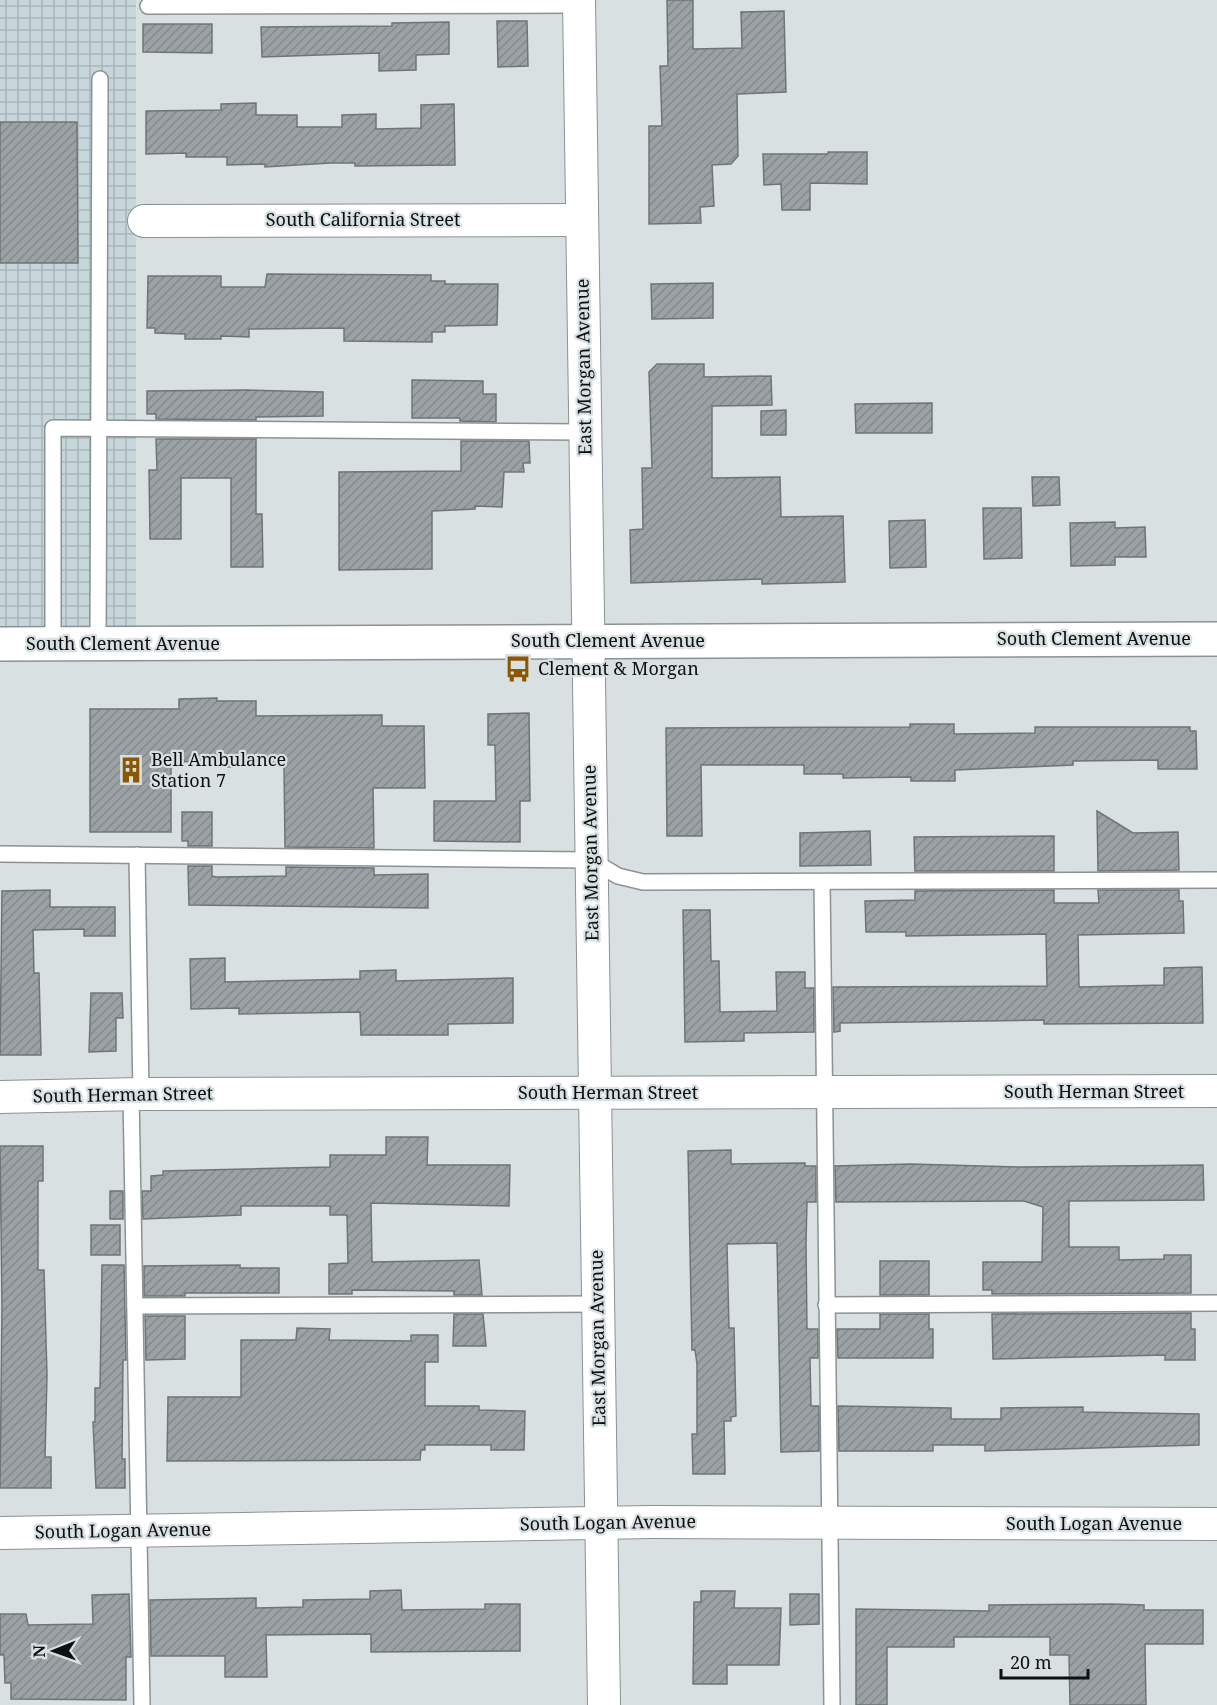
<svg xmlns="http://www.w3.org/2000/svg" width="1217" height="1705" font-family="'Noto Serif',serif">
	<defs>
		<pattern id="industrial-grid" width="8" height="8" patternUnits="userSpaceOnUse" patternTransform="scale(1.5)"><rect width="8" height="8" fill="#c6d6db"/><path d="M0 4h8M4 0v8" fill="none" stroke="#a9b6bb"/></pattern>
		<pattern id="building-hatch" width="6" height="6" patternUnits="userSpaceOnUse" patternTransform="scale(1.5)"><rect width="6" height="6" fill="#9ba1a4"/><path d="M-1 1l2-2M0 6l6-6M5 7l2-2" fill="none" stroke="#84898c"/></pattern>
	</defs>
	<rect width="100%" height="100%" fill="#d8e0e2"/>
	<rect fill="url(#industrial-grid)" x="0" y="0" width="136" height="644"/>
	<g fill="url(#building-hatch)" stroke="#6e7577" stroke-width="1.5">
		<polygon points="667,0 693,0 693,49 742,48 741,12 784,11 786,92 737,94 738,156 731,164 712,165 714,206 700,207 701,223 649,224 649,126 662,126 660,66 668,66"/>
		<polygon points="497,21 527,21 528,66 498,67"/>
		<polygon points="449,22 449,54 416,55 416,70 379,71 379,53 262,57 261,27 392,26 392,23"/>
		<polygon points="143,24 212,24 212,53 143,52"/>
		<polygon points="256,103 256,115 297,115 297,127 342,127 342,115 376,114 376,129 421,128 421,105 454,104 455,165 355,166 355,163 330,163 265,167 265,164 227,165 227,157 186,157 186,153 146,154 146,111 221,110 221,104"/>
		<polygon points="0,122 77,122 78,263 0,263"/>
		<polygon points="828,152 867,152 867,184 810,183 810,210 782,210 781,184 764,185 763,154 828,154"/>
		<polygon points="267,274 431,275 431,281 445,281 445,284 498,284 497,325 445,326 445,332 432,332 432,342 344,341 344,328 249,329 249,337 221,336 221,339 185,339 185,334 155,333 155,328 147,328 148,276 221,276 221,287 265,287"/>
		<polygon points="713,283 713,318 652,319 651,284"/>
		<polygon points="657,364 704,364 704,377 771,376 772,405 712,406 712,478 780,477 781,517 843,516 845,582 762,584 762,579 631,583 630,530 643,529 642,468 652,468 649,372"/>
		<polygon points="412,380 483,381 483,394 496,394 496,422 460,421 460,418 412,418"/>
		<polygon points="246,390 323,392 323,416 256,417 256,420 156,419 156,414 147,414 147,391"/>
		<polygon points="932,403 932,433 856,433 855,404"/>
		<polygon points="786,410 786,435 761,435 761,411"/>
		<polygon points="156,439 256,439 256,514 262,514 263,567 231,567 231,478 181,478 181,539 150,539 149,470 157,470"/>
		<polygon points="461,441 529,441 530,463 523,463 524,472 504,472 502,507 475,506 475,509 432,511 432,569 339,570 339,472 461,471"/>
		<polygon points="1032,477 1059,477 1060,505 1033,506"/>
		<polygon points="983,508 1021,508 1022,558 984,559"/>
		<polygon points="925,520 926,567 890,568 889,521"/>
		<polygon points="1115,522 1115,528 1145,527 1146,557 1115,557 1115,565 1071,566 1070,523"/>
		<polygon points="217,698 217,701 256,701 256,716 382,715 382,726 424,726 425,788 373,788 374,848 285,847 284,766 217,767 216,761 171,762 171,832 90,832 90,709 179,709 179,699"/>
		<polygon points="529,713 530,801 520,801 520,842 434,841 434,801 496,801 495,745 488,745 488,714"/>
		<polygon points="910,724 954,724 954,734 1035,733 1035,727 1190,727 1190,731 1196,731 1197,769 1158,769 1158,760 1073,761 1073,765 955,770 955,781 911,781 911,777 843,778 843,774 804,774 804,765 701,765 702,836 667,836 666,728 910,727"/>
		<polygon points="1097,811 1133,833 1178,832 1179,870 1098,871"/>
		<polygon points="182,812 212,812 212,846 188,846 188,841 182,841"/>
		<polygon points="870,831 871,865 800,866 800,833"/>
		<polygon points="1054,836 1054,871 915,871 914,837"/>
		<polygon points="188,866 212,866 212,876 216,877 286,876 286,867 374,868 374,875 428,874 428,908 189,905"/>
		<polygon points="50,890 50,907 115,907 115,936 84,936 84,929 33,930 34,973 39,973 41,1055 0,1055 2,891"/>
		<polygon points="1054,890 1054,903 1099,903 1098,890 1179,890 1179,901 1183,901 1184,933 1078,935 1079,987 1164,985 1164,968 1202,967 1203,1023 1044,1024 1044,1020 840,1023 840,1031 834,1032 833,987 1047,986 1046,934 906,936 906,932 866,932 865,901 915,900 915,891"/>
		<polygon points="683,910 710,910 711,961 719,961 720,1012 777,1011 776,972 805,972 805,988 814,988 814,1032 744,1033 744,1041 685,1042"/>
		<polygon points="225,958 225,982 360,979 360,971 396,970 396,981 513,978 513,1023 448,1024 448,1035 361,1035 360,1012 239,1014 239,1008 191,1009 190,959"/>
		<polygon points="91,993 122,993 123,1018 116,1018 116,1051 89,1052"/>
		<polygon points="386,1137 428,1137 427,1165 510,1165 509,1206 371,1203 372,1262 479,1260 482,1295 454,1295 454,1291 352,1290 352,1294 329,1294 329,1264 348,1263 347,1215 330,1215 330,1206 241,1206 241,1215 143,1219 142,1191 151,1191 151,1176 163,1175 163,1171 330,1167 330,1155 386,1155"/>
		<polygon points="0,1146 43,1146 43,1181 38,1181 38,1270 44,1270 47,1375 45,1457 51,1457 51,1488 0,1488 2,1306"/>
		<polygon points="731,1150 731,1164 805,1163 805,1166 816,1166 816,1202 807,1202 806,1243 807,1329 818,1329 818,1358 810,1358 811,1406 819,1406 819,1451 781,1452 777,1243 727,1244 729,1328 734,1328 736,1416 731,1417 731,1421 724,1421 725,1474 693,1474 692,1434 697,1434 697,1364 695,1350 692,1350 688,1151"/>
		<polygon points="910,1164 1019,1167 1203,1165 1204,1200 1069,1201 1069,1247 1119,1247 1119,1260 1164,1259 1164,1255 1191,1255 1191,1293 992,1294 992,1290 983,1290 983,1262 1042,1262 1043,1207 1024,1201 836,1202 835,1166"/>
		<rect x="110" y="1191" width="13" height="28"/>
		<rect x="91" y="1225" width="29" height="30"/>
		<rect x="880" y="1261" width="49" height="34"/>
		<polygon points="102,1265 124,1265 126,1360 123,1360 122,1459 125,1459 125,1488 96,1488 93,1422 95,1422 95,1388 100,1388"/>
		<polygon points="240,1265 240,1268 279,1268 279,1293 185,1293 185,1296 144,1296 144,1266"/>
		<polygon points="1191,1313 1191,1329 1195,1329 1195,1360 1165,1360 1165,1355 993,1359 992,1314"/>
		<polygon points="454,1314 483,1314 486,1346 453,1346"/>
		<polygon points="880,1314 929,1314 929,1329 933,1329 933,1358 838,1358 837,1329 880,1329"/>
		<polygon points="145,1316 185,1316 185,1359 146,1360"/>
		<polygon points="297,1328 330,1329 329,1340 411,1341 411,1335 438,1335 438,1362 425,1362 425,1406 479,1406 479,1410 525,1411 524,1450 491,1450 491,1445 425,1445 425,1450 421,1450 420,1460 167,1461 168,1397 241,1397 241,1340 296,1340"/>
		<polygon points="838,1406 951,1408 951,1419 1001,1419 1001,1408 1083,1407 1083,1412 1199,1414 1199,1445 985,1451 985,1445 933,1445 933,1451 839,1451"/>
		<polygon points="401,1590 402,1610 485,1609 485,1604 520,1604 520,1651 371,1652 371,1634 266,1635 267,1677 225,1677 225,1656 151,1656 150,1600 256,1598 256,1608 303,1607 303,1600 370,1599 370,1591"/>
		<polygon points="701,1591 735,1591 734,1608 781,1608 779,1665 727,1665 727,1684 693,1684 694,1602 701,1602"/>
		<polygon points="129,1594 131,1657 126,1657 126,1700 11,1699 11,1683 5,1683 4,1655 0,1655 0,1614 26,1614 28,1625 93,1624 92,1595"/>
		<polygon points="790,1594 819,1594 819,1624 790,1625"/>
		<polygon points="1112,1604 1144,1605 1144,1610 1203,1610 1203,1644 1145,1644 1146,1705 1070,1705 1069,1655 1050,1655 1050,1637 954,1637 954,1647 887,1647 887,1705 856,1705 856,1609 989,1611 989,1605"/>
	</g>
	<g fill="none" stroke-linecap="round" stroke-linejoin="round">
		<g stroke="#8b9294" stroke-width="18">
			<g id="service">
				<polyline points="148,6 579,5"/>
				<polyline points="53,644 53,428 585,432"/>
				<polyline points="98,644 100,79"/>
				<polyline points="0,854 591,860 618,876 643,882 1217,880"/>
				<polyline points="137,855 141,1094"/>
				<polyline points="822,882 832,1705"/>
				<polyline points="131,1094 142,1705"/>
				<polyline points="826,1305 1217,1303"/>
				<polyline points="135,1306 598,1304"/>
			</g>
		</g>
		<g stroke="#8b9294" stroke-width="34">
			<g id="minor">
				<polyline points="579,0 604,1705"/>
				<polyline points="144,221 582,220"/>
				<polyline points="0,1097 141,1094 1217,1091"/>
				<polyline points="0,1533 652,1522 1217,1524"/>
			</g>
		</g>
		<g stroke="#8b9294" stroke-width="36">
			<polyline id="tertiary" points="0,644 1217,639"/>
		</g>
		<use href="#service" stroke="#fff" stroke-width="15"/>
		<use href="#minor" stroke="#fff" stroke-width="32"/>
		<use href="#tertiary" stroke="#fff" stroke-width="33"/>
	</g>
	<defs>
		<g id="bus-bare" transform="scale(2.07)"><path d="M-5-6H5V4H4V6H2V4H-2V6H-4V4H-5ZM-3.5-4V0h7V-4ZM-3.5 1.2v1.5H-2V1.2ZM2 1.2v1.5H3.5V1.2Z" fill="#8b5704" stroke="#d8e0e2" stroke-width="2.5" paint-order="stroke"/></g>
		<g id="building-bare" transform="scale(2.07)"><path d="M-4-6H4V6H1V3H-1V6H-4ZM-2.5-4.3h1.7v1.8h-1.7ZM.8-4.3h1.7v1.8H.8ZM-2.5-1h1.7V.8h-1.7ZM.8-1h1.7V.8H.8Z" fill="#8b5704" stroke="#d8e0e2" stroke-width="2.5" paint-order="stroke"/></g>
	</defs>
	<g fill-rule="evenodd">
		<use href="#bus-bare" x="518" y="669"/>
		<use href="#building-bare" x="131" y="770"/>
	</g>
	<g text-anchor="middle" stroke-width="4.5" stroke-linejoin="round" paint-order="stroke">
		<g font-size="18" fill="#0d0f10" stroke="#d8e0e2">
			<text x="363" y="226">South California Street</text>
			<text transform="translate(584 367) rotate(-91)" y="6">East Morgan Avenue</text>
			<text x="1094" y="645">South Clement Avenue</text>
			<text x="608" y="647">South Clement Avenue</text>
			<text x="123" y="650">South Clement Avenue</text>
			<text transform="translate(591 853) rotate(-91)" y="6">East Morgan Avenue</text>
			<text x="1094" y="1098">South Herman Street</text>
			<text x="608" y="1099">South Herman Street</text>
			<text transform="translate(123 1095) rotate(-1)" y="6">South Herman Street</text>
			<text transform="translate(598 1338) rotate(-91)" y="6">East Morgan Avenue</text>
			<text transform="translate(608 1523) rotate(-1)" y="6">South Logan Avenue</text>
			<text x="1094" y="1530">South Logan Avenue</text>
			<text transform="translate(123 1531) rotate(-1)" y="6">South Logan Avenue</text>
		</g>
		<g font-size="18" fill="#0d0f10" stroke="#d8e0e2" text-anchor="start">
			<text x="538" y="675">Clement &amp; Morgan</text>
			<text x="151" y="766">Bell Ambulance<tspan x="151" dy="21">Station 7</tspan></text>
		</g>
	</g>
	<g transform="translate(54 1651) rotate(269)" stroke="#d8e0e2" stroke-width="4.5" paint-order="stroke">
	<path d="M0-4.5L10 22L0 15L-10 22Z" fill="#0d0f10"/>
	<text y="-9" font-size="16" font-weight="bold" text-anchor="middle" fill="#0d0f10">N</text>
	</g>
	<path d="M1001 1669v9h87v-9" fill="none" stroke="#0d0f10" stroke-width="3"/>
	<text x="1010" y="1669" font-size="18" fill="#0d0f10" stroke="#d8e0e2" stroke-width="4.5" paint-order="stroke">20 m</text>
</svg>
